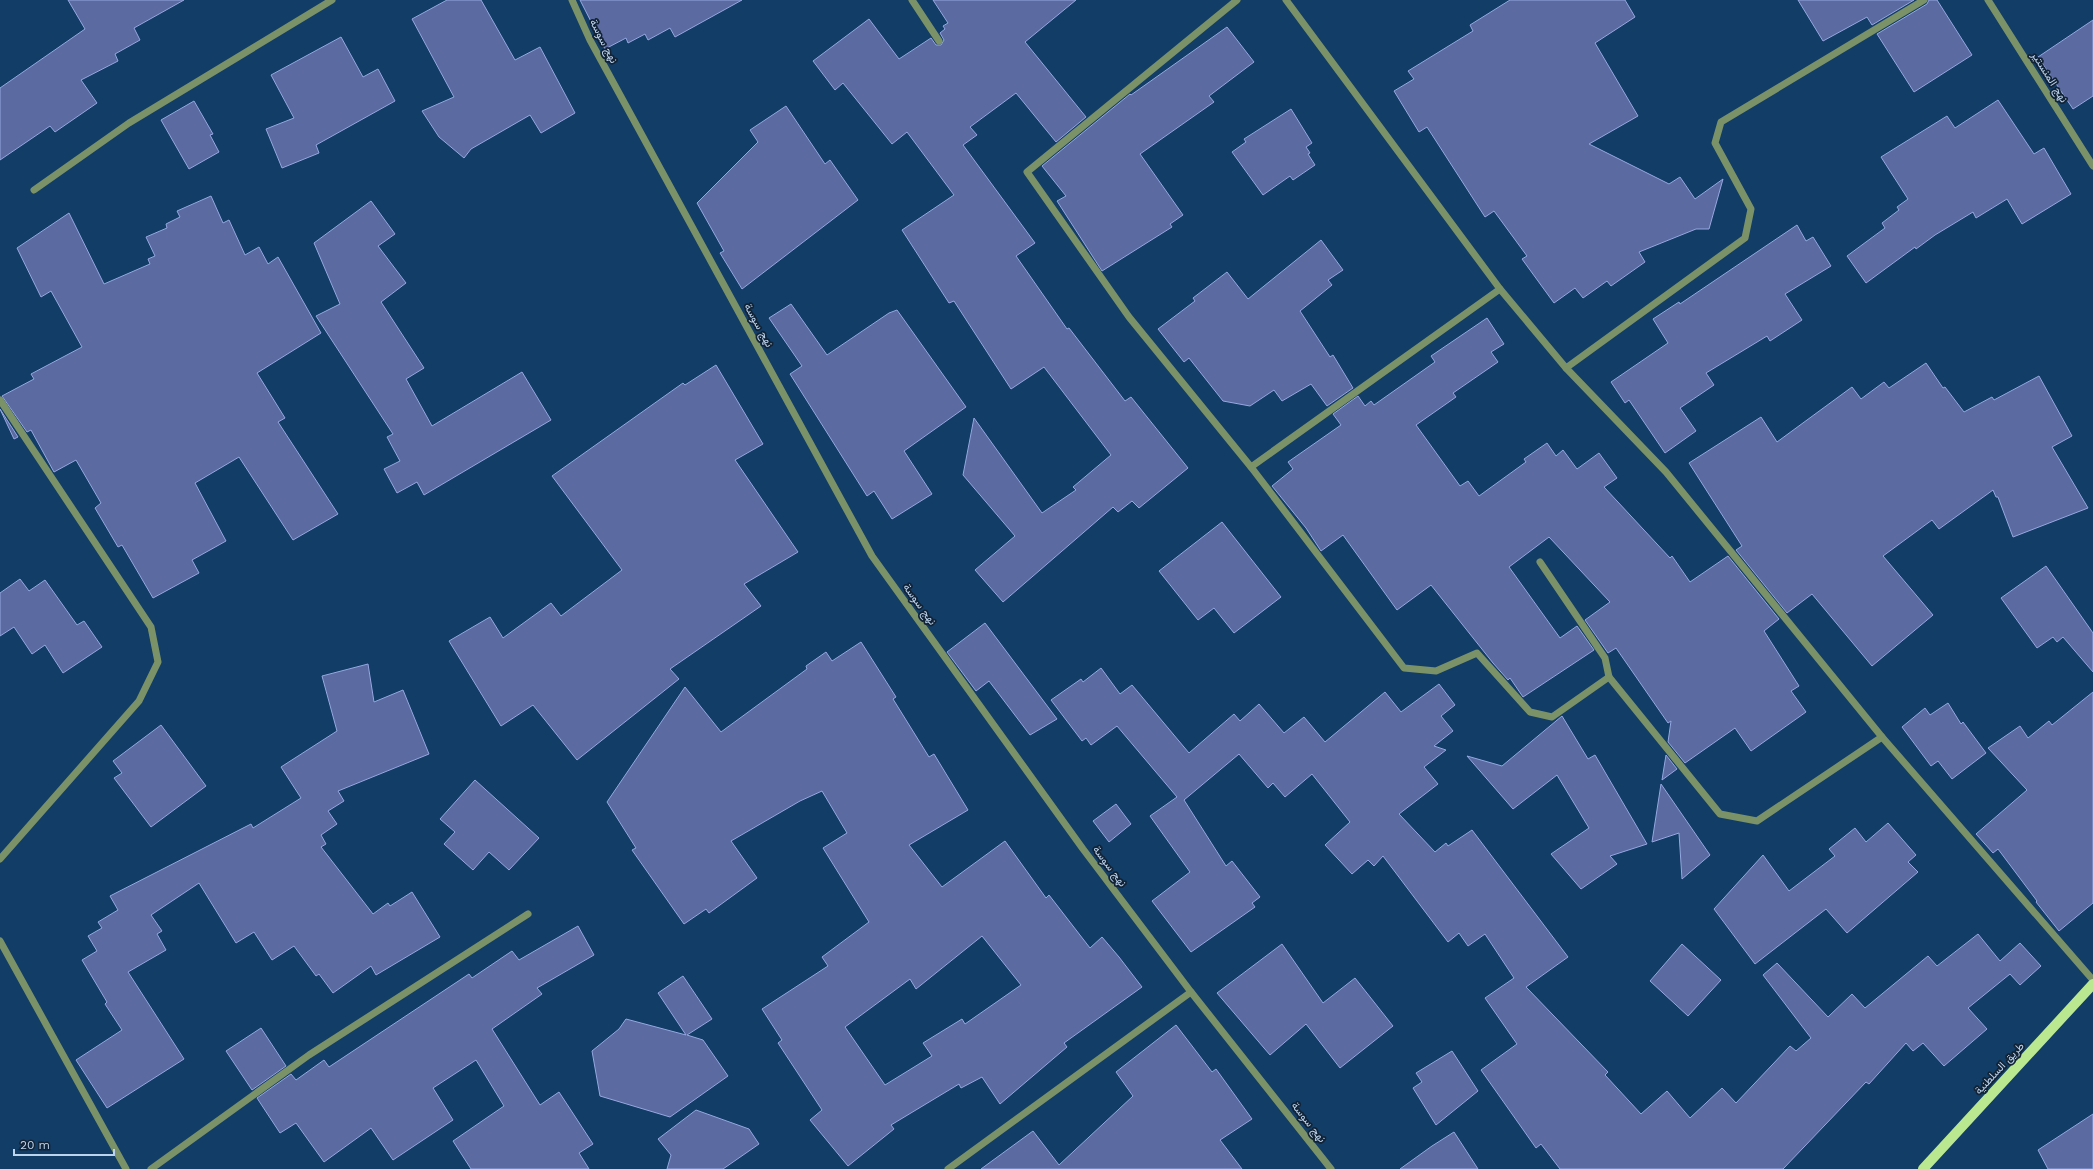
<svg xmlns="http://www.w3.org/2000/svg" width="2093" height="1169" font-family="'Work Sans',Vazirmatn,sans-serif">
	<rect width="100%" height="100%" fill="#123d66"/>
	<g fill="#5b6aa0" stroke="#96a7e1" fill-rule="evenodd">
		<polygon points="68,0 184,0 134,28 140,40 115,54 118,61 81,80 97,103 55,132 50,126 0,160 0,88 85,29"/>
		<polygon points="447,0 481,0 515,60 540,47 575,113 541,133 530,115 471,149 464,158 439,137 422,111 454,97 412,19"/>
		<polygon points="580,0 742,0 675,37 670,28 648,40 645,34 628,43 626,38 605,49"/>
		<polygon points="933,0 1076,0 1025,42 1086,117 1056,142 1016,93 970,127 977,135 963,145 1035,243 1016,256 1067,329 1069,328 1125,401 1131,397 1188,468 1139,508 1132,501 1118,512 1113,507 1003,602 975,570 1015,536 963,475 974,418 1042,513 1076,490 1073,487 1111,455 1044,367 1011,389 954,301 949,303 902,230 954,195 907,132 892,144 843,83 835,90 813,61 869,19 899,59 931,38 936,45 941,45 944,40 940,33 945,29 943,26 948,23"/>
		<polygon points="1510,0 1625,0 1635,17 1595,43 1638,116 1589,144 1669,184 1680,177 1695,199 1723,179 1709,229 1696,229 1639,252 1645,262 1611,286 1607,281 1583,298 1575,288 1554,303 1522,259 1527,256 1494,211 1485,217 1427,127 1419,132 1394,91 1414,79 1408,71 1473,31 1470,25"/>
		<polygon points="1798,0 1914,0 1872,25 1867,17 1823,41"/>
		<polygon points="1929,0 1937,0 1972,55 1914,92 1877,34 1927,4"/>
		<polygon points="2093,20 2093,96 2073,109 2038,57"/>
		<polygon points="1227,27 1254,62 1209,96 1214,102 1140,154 1183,215 1170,224 1172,227 1102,271 1057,201 1066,196 1042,166 1130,94 1131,95"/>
		<polygon points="341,37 363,77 378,69 395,101 316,145 319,153 282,168 266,129 294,118 271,75"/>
		<polygon points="1998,100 2034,154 2044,148 2071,194 2022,224 2007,199 1976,218 1973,212 1935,235 1916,249 1915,247 1866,283 1847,256 1885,228 1882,223 1899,210 1897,207 1908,199 1881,157 1947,116 1955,128"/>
		<polygon points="194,101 213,134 210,135 219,152 189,169 161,120"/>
		<polygon points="786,106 825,164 830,160 858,200 742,289 720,253 724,251 697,203 758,142 750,130"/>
		<polygon points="1291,109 1312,143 1306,147 1310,153 1308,154 1315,165 1293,180 1290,176 1263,195 1232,152 1246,142 1244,139"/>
		<polygon points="211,196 223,223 229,220 245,255 259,247 268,264 278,257 321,333 257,373 285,418 278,422 338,514 293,540 239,457 195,483 226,541 192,560 199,573 153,598 122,545 118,547 95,508 101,503 76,460 54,472 31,430 27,432 2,396 34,379 31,374 82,347 51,291 41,297 17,248 69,213 104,284 150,264 148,259 155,256 146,237 167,228 166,224 180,217 177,211"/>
		<polygon points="371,201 395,234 378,246 406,283 381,302 424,368 406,379 432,426 522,372 551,420 424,495 417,482 397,493 384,469 400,461 387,437 393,434 316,316 340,304 314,243"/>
		<polygon points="1797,225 1806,241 1813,237 1831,266 1785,294 1802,320 1770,341 1767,336 1706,373 1714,385 1680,408 1696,431 1665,453 1629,400 1625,403 1611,382 1668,343 1653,319 1679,302 1680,304"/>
		<polygon points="1321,240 1343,270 1328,280 1332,285 1300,311 1330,357 1333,355 1353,388 1327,406 1311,384 1282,401 1274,390 1250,406 1223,401 1189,358 1184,362 1158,329 1195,301 1193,298 1227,272 1248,299"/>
		<polygon points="791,304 827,355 889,313 897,310 966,407 904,451 932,494 892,519 874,491 867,496 790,374 802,366 769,318"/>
		<polygon points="1487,318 1504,344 1491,352 1498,362 1453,393 1456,397 1416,425 1460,486 1468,481 1479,496 1526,462 1524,459 1547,443 1556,456 1563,450 1577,469 1599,453 1617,478 1604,487 1670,558 1672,556 1690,582 1728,556 1779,619 1764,631 1799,686 1791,691 1806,712 1751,751 1735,728 1685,763 1668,742 1671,721 1668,723 1616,648 1608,653 1585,620 1610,602 1549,537 1509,567 1560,638 1577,626 1594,650 1523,697 1510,678 1508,680 1493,663 1431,585 1397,610 1343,535 1321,551 1306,528 1272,486 1293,469 1288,462 1341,425 1333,414 1358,396 1365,406 1371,401 1374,405 1435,362 1431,356"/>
		<polygon points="1926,363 1943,388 1945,387 1964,412 1992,397 1994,400 2039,376 2072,436 2052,447 2088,508 2013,537 1998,497 1996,497 1993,490 1939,529 1932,520 1883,556 1933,615 1872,666 1812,594 1787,613 1736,550 1742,546 1689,463 1761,417 1777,442 1852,387 1861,399 1884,382 1889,388"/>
		<polygon points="716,365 763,444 735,460 798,552 744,584 761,606 670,669 679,679 577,760 533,705 501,726 449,641 490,617 503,638 551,603 561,616 622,570 552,476 683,383 685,385"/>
		<polygon points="0,409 18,437 14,439"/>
		<polygon points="1222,522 1281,597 1234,633 1214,608 1198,620 1159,571"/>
		<polygon points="2046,566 2093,633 2093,672 2063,637 2057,642 2053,637 2037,648 2001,598"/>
		<polygon points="20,579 29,591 45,580 77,625 84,621 102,647 63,673 45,645 32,654 14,627 0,636 0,593"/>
		<polygon points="985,623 1057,719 1030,735 989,681 976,691 947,652"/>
		<path d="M 861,642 L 896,697 L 893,699 L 929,757 L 934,754 L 968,810 L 909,845 L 942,887 L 1005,841 L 1046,898 L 1049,895 L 1090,948 L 1102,937 L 1119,957 L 1142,987 L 1064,1043 L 1067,1047 L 1000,1104 L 982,1077 L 961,1088 L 959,1084 L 891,1125 L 894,1129 L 848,1166 L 810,1120 L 822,1110 L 778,1043 L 782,1040 L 762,1009 L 828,966 L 822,957 L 869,922 L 823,848 L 847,833 L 822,791 L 800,801 L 731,841 L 757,878 L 709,913 L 706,909 L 684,924 L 632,850 L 636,848 L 607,802 L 685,687 L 721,732 L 807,669 L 806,666 L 826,652 L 832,661 ZM 982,936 L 1021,985 L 965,1024 L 962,1019 L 923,1043 L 932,1056 L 885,1085 L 845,1027 L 910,979 L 916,989 Z"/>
		<polygon points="368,664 374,702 403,690 429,754 338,791 344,801 328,811 337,824 321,835 326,844 321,847 373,914 388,903 390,906 412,892 440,937 376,975 371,966 333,993 319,974 316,976 294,946 272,960 254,932 236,943 199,883 151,915 162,931 157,934 166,950 128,972 184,1059 107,1108 76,1060 122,1030 105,1004 107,1002 82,960 97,951 88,936 102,928 98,922 118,910 110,896 251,824 253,828 301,798 281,767 337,731 322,676"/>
		<polygon points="1101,668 1120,694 1132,685 1189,753 1234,714 1240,721 1259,704 1284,733 1304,717 1325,742 1385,692 1401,712 1439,684 1455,705 1441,716 1453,731 1434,746 1446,750 1424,767 1438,784 1399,814 1435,852 1446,843 1448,846 1472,830 1568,957 1526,987 1608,1072 1605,1075 1641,1114 1667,1091 1690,1118 1722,1088 1736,1103 1790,1046 1796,1051 1811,1038 1763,975 1777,963 1828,1017 1852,994 1865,1008 1928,956 1937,966 1978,934 2000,961 2020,943 2041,966 2020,985 2010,974 1968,1008 1987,1029 1944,1066 1923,1043 1913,1051 1906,1043 1869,1084 1866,1082 1783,1169 1560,1169 1541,1144 1536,1148 1481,1070 1517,1044 1485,998 1514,978 1485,934 1468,946 1459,933 1448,942 1383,856 1374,866 1368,860 1352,874 1325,845 1350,822 1312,774 1285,797 1273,783 1268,788 1239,754 1184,800 1226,866 1232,861 1260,897 1252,903 1255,907 1191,952 1152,901 1190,872 1150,816 1177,797 1117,726 1091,745 1086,738 1082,741 1051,700 1081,679 1083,682"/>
		<polygon points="2093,692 2093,903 2059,931 2036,902 2037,901 1998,849 1993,853 1976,834 2027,790 1988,748 2020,726 2028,738 2049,721 2052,725"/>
		<polygon points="1948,703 1961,724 1963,722 1986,753 1952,779 1938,761 1931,766 1902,727 1925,708 1930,715"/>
		<polygon points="1562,716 1588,759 1595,755 1647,844 1610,856 1617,864 1581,889 1551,854 1589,828 1557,775 1513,809 1467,756 1502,766"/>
		<polygon points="161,725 206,786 151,827 114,778 122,773 113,761"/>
		<polygon points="1666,755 1677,769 1662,780"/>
		<polygon points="475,780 539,838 509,870 489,852 473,870 444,844 455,832 440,819"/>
		<polygon points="1661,784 1710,855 1682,879 1679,833 1652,842"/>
		<polygon points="1116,804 1131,824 1109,842 1093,821"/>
		<polygon points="1888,823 1916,855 1908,862 1918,872 1847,933 1826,909 1755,964 1714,909 1763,855 1789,891 1835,856 1829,849 1855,828 1866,842"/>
		<polygon points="578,926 594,955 537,988 542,994 492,1029 540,1105 559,1092 593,1144 579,1153 589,1169 471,1169 453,1141 504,1106 476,1060 433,1088 453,1120 393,1160 371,1128 324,1162 296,1123 280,1133 257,1098 291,1074 296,1080 324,1060 329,1067 469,974 472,978 512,951 519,960"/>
		<polygon points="1282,944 1323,1003 1355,978 1393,1026 1340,1068 1306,1024 1270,1055 1217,993"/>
		<polygon points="1682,944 1721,980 1688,1016 1650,981"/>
		<polygon points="683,976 712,1019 687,1035 703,1040 728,1076 670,1117 600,1096 592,1051 619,1029 626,1019 686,1035 658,993"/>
		<polygon points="1176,1025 1212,1072 1216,1069 1252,1119 1220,1140 1242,1169 981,1169 1033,1131 1059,1165 1133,1096 1116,1072"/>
		<polygon points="261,1028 286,1066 252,1090 226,1051"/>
		<polygon points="1452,1051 1478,1091 1436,1125 1413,1088 1422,1082 1416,1073"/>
		<polygon points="696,1110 749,1129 759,1144 723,1169 667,1169 671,1155 658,1139"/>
		<polygon points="2093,1114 2093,1169 2048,1169 2038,1150"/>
		<polygon points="1454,1132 1478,1169 1400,1169 1432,1146"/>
	</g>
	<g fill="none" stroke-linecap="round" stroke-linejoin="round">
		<g stroke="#7b9268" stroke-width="7">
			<polyline points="572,0 590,40 872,556 1083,849 1191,992 1331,1169"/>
			<polyline points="912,0 939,41"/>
			<polyline points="1237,0 1027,172 1129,317 1251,467 1404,668 1436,671 1477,653 1530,712 1552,717 1609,677 1720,814 1757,821 1882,737"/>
			<polyline points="1286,0 1500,289 1566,368 1666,472 1882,737 2093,980"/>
			<polyline points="1988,0 2093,166"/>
			<polyline points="34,190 129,123 332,0"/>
			<polyline points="1566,368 1745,238 1751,209 1715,143 1721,122 1924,0"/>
			<polyline points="0,400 151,627 158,662 139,701 0,859"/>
			<polyline points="1251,467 1500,289"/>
			<polyline points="1540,562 1605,658 1609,677"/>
			<polyline points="0,941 126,1169"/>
			<polyline points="151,1169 309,1055 528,914"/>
			<polyline points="948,1169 1191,992"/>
		</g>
		<polyline stroke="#b9e891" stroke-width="10" points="1923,1169 2093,984"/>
	</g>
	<g text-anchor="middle" stroke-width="3.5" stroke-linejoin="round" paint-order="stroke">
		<g font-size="11" fill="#bdd4ee" stroke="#122336">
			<text transform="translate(604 41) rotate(63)" y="4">نهج سوسة</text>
			<text transform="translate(2050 77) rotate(58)" y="4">نهج المنستير</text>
			<text transform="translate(759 325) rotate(61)" y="4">نهج سوسة</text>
			<text transform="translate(920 604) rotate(54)" y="4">نهج سوسة</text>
			<text transform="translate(1110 866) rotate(53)" y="4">نهج سوسة</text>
			<text transform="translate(1999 1068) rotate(-47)" y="4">طريق السلطنية</text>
			<text transform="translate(1309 1122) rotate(52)" y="4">نهج سوسة</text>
		</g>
	</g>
	<path d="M14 1149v6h100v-6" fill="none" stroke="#bdd4ee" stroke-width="2"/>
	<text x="20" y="1149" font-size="12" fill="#bdd4ee" stroke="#122336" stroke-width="3" paint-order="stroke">20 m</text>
</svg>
